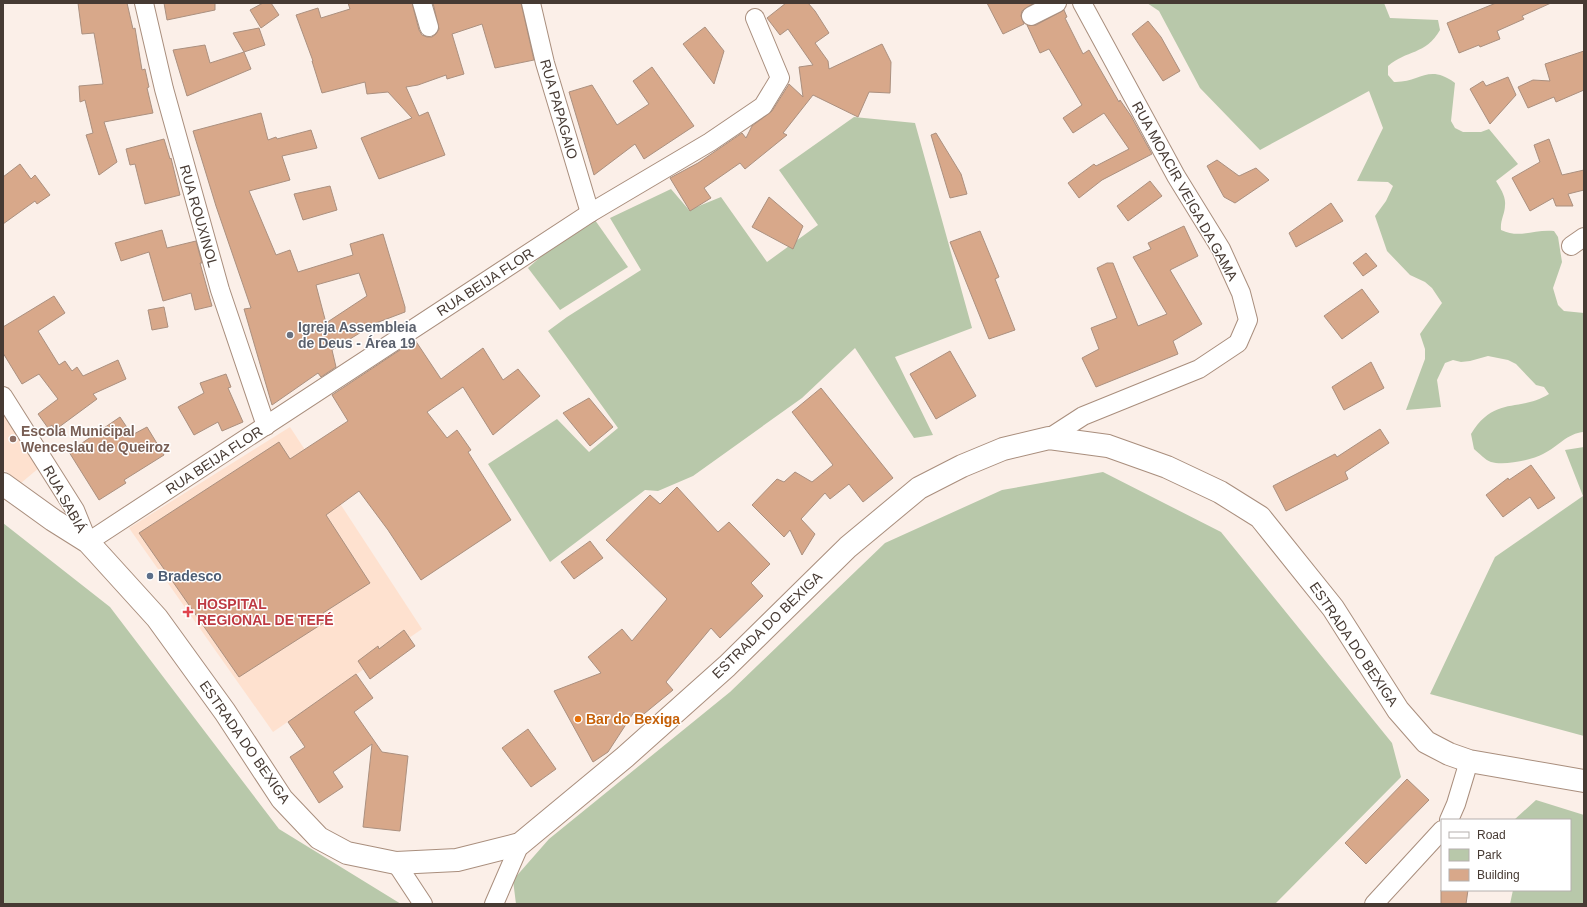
<svg xmlns="http://www.w3.org/2000/svg" width="1587" height="907" font-family="Helvetica,sans-serif">
	<rect width="100%" height="100%" fill="#fbefe8"/>
	<g fill="#fee1cf">
		<polygon points="3,406 40,467 21,483 3,469"/>
		<polygon points="290,427 422,629 273,732 129,528"/>
	</g>
	<g fill="#b8c8aa">
		<path d="M 1147,3 L 1384,3 L 1390,18 L 1438,20 L 1440,30 C 1426,55 1406,50 1388,66 L 1388,75 L 1394,82 C 1420,83 1428,63 1455,83 L 1451,121 L 1455,128 L 1463,132 L 1481,132 L 1489,129 L 1518,164 L 1496,181 C 1500,188 1506,196 1505,205 C 1505,214 1500,220 1501,230 C 1520,239 1534,229 1554,231 L 1558,237 L 1562,262 L 1553,288 L 1558,305 L 1564,311 L 1584,313 L 1584,432 C 1567,433 1558,447 1543,454 C 1532,460 1504,466 1491,462 C 1485,460 1479,453 1474,449 L 1471,434 C 1495,395 1518,413 1549,394 L 1544,387 L 1536,385 L 1516,364 L 1508,360 L 1488,356 L 1470,361 L 1461,362 L 1453,360 L 1445,363 L 1437,380 L 1441,407 L 1406,410 L 1425,359 L 1425,349 L 1420,334 L 1442,303 L 1432,288 L 1425,282 L 1410,275 L 1387,251 L 1375,216 L 1386,201 L 1393,186 L 1388,182 L 1357,181 L 1383,128 L 1369,91 L 1260,150 L 1200,88 L 1159,11 Z"/>
		<polygon points="854,117 915,123 972,328 895,357 933,435 914,438 855,348 802,398 693,476 658,491 645,490 550,562 488,464 557,419 589,452 618,428 548,331 567,317 641,270 610,218 671,189 689,210 721,197 767,262 818,225 779,170"/>
		<polygon points="590,213 628,267 560,310 528,268"/>
		<polygon points="1584,447 1584,736 1430,694 1495,557 1583,496 1565,450"/>
		<polygon points="1103,472 1221,532 1392,743 1401,777 1275,904 516,904 513,880 549,839 730,692 885,543 1002,490"/>
		<polygon points="3,523 110,607 279,829 401,904 3,904"/>
		<polygon points="1536,800 1584,815 1584,904 1510,904 1513,890 1570,890 1570,820 1514,820"/>
	</g>
	<g fill="#d8a88a" stroke="#ab907f" fill-rule="evenodd">
		<polygon points="78,3 127,3 133,29 135,28 142,70 145,69 149,87 147,88 153,113 104,122 117,162 99,175 86,135 93,133 85,100 80,102 79,86 103,84 94,33 82,34"/>
		<polygon points="164,3 215,3 215,10 167,20"/>
		<polygon points="263,3 271,3 279,15 261,28 250,10"/>
		<polygon points="348,3 412,3 419,30 422,35 427,37 432,37 436,34 439,29 433,3 521,3 534,60 495,68 482,24 452,34 464,74 447,79 446,75 418,85 406,87 419,116 428,112 445,155 379,179 361,138 412,118 388,92 367,94 365,82 322,93 312,61 313,61 296,15 318,8 321,18 350,9"/>
		<polygon points="786,3 808,3 815,11 829,33 815,43 828,61 829,69 882,44 891,62 890,93 869,92 858,117 813,95 783,133 787,135 745,169 740,163 704,188 711,198 690,211 670,178 698,163 742,133 746,138 752,126 772,111 789,84 803,97 799,67 813,65 788,29 780,35 767,18"/>
		<polygon points="987,3 1034,3 1022,11 1021,16 1024,24 1003,34"/>
		<polygon points="1496,3 1551,3 1522,16 1524,19 1497,31 1500,39 1480,47 1479,45 1459,53 1447,23"/>
		<polygon points="1064,10 1067,17 1065,18 1083,54 1089,50 1119,102 1120,100 1131,116 1152,154 1102,180 1079,198 1068,183 1094,164 1096,166 1129,149 1104,113 1073,133 1063,118 1082,105 1049,49 1040,53 1027,25 1036,25"/>
		<polygon points="1148,21 1161,37 1180,71 1163,81 1132,34"/>
		<polygon points="705,27 724,51 714,84 683,44"/>
		<polygon points="259,28 265,45 244,52 233,33"/>
		<polygon points="205,45 210,63 244,52 251,69 187,96 173,50"/>
		<polygon points="1584,51 1584,90 1556,102 1554,97 1528,108 1518,87 1533,80 1550,81 1545,64"/>
		<polygon points="652,67 694,126 644,159 635,144 594,175 569,92 592,85 617,125 649,104 633,81"/>
		<polygon points="1508,77 1516,95 1490,124 1470,89 1483,81 1486,86"/>
		<path d="M 261,113 L 268,140 L 276,137 L 277,139 L 311,130 L 317,148 L 282,156 L 290,180 L 249,191 L 276,255 L 290,250 L 298,272 L 353,255 L 350,244 L 383,234 L 405,307 L 405,312 L 376,323 L 332,350 L 336,367 L 321,377 L 318,373 L 272,405 L 244,309 L 251,308 L 216,206 L 193,131 ZM 359,273 L 367,296 L 326,323 L 316,285 Z"/>
		<polygon points="936,133 961,174 967,194 950,198 931,135"/>
		<polygon points="164,139 170,159 171,158 180,195 145,204 135,164 130,165 126,149"/>
		<polygon points="1549,139 1562,175 1584,170 1584,190 1568,194 1573,206 1556,206 1553,198 1530,211 1512,178 1540,162 1534,145"/>
		<polygon points="1217,160 1239,176 1256,168 1269,180 1235,203 1224,197 1207,166"/>
		<polygon points="20,164 31,179 35,175 50,195 37,204 35,201 3,224 3,177"/>
		<polygon points="1150,181 1162,196 1128,221 1117,206"/>
		<polygon points="330,186 337,210 303,220 294,194"/>
		<polygon points="769,197 803,226 793,249 752,227"/>
		<polygon points="1331,203 1343,221 1296,247 1289,233"/>
		<polygon points="1184,226 1198,256 1170,270 1202,324 1173,341 1178,354 1096,387 1082,358 1099,349 1091,328 1117,318 1097,268 1107,263 1113,263 1138,326 1167,314 1133,257 1151,249 1148,243"/>
		<polygon points="162,230 167,248 196,241 202,263 200,263 212,306 195,310 191,293 163,301 149,252 121,261 115,243"/>
		<polygon points="980,231 999,277 995,279 1015,330 989,339 950,242"/>
		<polygon points="1366,253 1377,266 1363,276 1353,263"/>
		<polygon points="1362,289 1379,312 1342,339 1324,316"/>
		<polygon points="54,296 65,313 38,331 59,365 65,361 72,371 77,367 83,376 118,360 126,379 93,394 97,399 55,430 52,425 48,428 38,414 58,399 39,374 22,384 3,353 3,327"/>
		<polygon points="164,307 168,327 152,330 148,310"/>
		<polygon points="415,340 441,379 483,348 503,380 518,369 540,396 493,435 463,387 427,412 447,438 457,430 471,450 468,452 511,520 421,580 388,530 359,491 326,515 370,583 323,613 328,620 239,677 139,533 279,442 290,459 348,421 332,395"/>
		<polygon points="950,351 976,396 936,419 910,374"/>
		<polygon points="1371,362 1384,388 1344,410 1332,387"/>
		<polygon points="226,374 231,387 228,388 243,422 222,431 218,422 194,435 178,407 204,393 200,383"/>
		<polygon points="821,388 893,478 863,502 849,484 830,499 825,493 801,519 815,534 802,555 790,530 784,537 752,505 777,479 784,482 795,472 812,482 833,465 792,412"/>
		<polygon points="589,398 613,427 590,446 563,413"/>
		<polygon points="120,417 132,435 147,427 164,455 124,480 126,483 99,500 69,452"/>
		<polygon points="1380,429 1389,443 1345,472 1348,479 1286,511 1273,486 1335,454 1337,457"/>
		<polygon points="1531,465 1555,498 1538,509 1530,497 1503,517 1486,495 1508,478 1509,480"/>
		<polygon points="677,487 718,532 729,522 770,564 751,583 763,596 720,638 711,628 666,682 673,690 639,718 634,712 608,752 593,762 554,691 601,673 588,657 622,629 632,641 667,599 606,540 650,495 660,504"/>
		<polygon points="590,541 603,558 574,579 561,562"/>
		<polygon points="404,630 415,646 370,679 358,661 378,646 379,649"/>
		<polygon points="356,674 373,698 354,712 382,752 408,756 400,831 363,827 372,744 333,772 343,787 319,803 290,757 305,747 288,722"/>
		<polygon points="528,729 556,769 531,787 502,748"/>
		<polygon points="1407,779 1429,800 1366,864 1345,843"/>
		<polygon points="1441,890 1468,890 1466,904 1441,904"/>
	</g>
	<g fill="none" stroke-linecap="round" stroke-linejoin="round">
		<g stroke="#a98e7d" stroke-width="20">
			<g id="minor">
				<polyline points="144,3 164,89 220,290 266,426"/>
				<polyline points="422,3 429,27"/>
				<polyline points="531,3 545,63 590,213"/>
				<polyline points="1031,16 1057,3"/>
				<polyline points="1571,246 1584,237"/>
				<polyline points="3,396 75,510 88,542 590,213 710,142 763,106 780,78 755,18"/>
				<polyline points="1049,438 1083,416 1199,369 1238,343 1248,320 1241,293 1221,249 1176,176 1082,3"/>
				<polyline points="1449,820 1456,804 1469,761"/>
				<polyline points="396,863 423,904"/>
				<polyline points="494,904 520,844"/>
				<polyline points="1374,904 1442,830"/>
			</g>
		</g>
		<g stroke="#a98e7d" stroke-width="24">
			<polyline id="tertiary" points="3,484 53,520 88,542 157,618 225,712 282,799 319,838 347,853 396,863 457,860 520,844 625,757 727,666 848,547 919,488 962,466 1003,449 1049,438 1108,446 1167,467 1220,492 1260,517 1333,608 1398,710 1426,742 1449,754 1469,761 1584,781"/>
		</g>
		<use href="#minor" stroke="#fff" stroke-width="18"/>
		<use href="#tertiary" stroke="#fff" stroke-width="22"/>
	</g>
	<circle fill="#6b7280" stroke="#fff" stroke-width="1.5" cx="290" cy="335" r="4"/>
	<circle fill="#8d6e63" stroke="#fff" stroke-width="1.5" cx="13" cy="439" r="4"/>
	<circle fill="#5c6f8a" stroke="#fff" stroke-width="1.5" cx="150" cy="576" r="4"/>
	<path fill="#e0444e" stroke="#fff" stroke-width="1.5" d="M186 606h4v4h4v4h-4v4h-4v-4h-4v-4h4z"/>
	<circle fill="#e8710a" stroke="#fff" stroke-width="1.5" cx="578" cy="719" r="4"/>
	<g text-anchor="middle" stroke-width="3" stroke-linejoin="round" paint-order="stroke">
		<g font-size="14" fill="#463a33" stroke="#fff">
			<text transform="translate(559 109) rotate(74)" y="5">RUA PAPAGAIO</text>
			<text transform="translate(1185 191) rotate(61)" y="5">RUA MOACIR VEIGA DA GAMA</text>
			<text transform="translate(199 216) rotate(74)" y="5">RUA ROUXINOL</text>
			<text transform="translate(485 282) rotate(-33)" y="5">RUA BEIJA FLOR</text>
			<text transform="translate(214 460) rotate(-33)" y="5">RUA BEIJA FLOR</text>
			<text transform="translate(65 499) rotate(61)" y="5">RUA SABIÁ</text>
			<text transform="translate(767 625) rotate(-44)" y="5">ESTRADA DO BEXIGA</text>
			<text transform="translate(1354 644) rotate(56)" y="5">ESTRADA DO BEXIGA</text>
			<text transform="translate(245 742) rotate(55)" y="5">ESTRADA DO BEXIGA</text>
		</g>
		<g font-size="14" font-weight="bold" fill="#5b616d" stroke="#fff" text-anchor="start">
			<text x="298" y="332">Igreja Assembleia<tspan x="298" dy="16">de Deus - Área 19</tspan></text>
		</g>
		<g font-size="14" font-weight="bold" fill="#785e54" stroke="#fff" text-anchor="start">
			<text x="21" y="436">Escola Municipal<tspan x="21" dy="16">Wenceslau de Queiroz</tspan></text>
		</g>
		<g font-size="14" font-weight="bold" fill="#4e5e75" stroke="#fff" text-anchor="start">
			<text x="158" y="581">Bradesco</text>
		</g>
		<g font-size="14" font-weight="bold" fill="#be3a42" stroke="#fff" text-anchor="start">
			<text x="197" y="609">HOSPITAL<tspan x="197" dy="16">REGIONAL DE TEFÉ</tspan></text>
		</g>
		<g font-size="14" font-weight="bold" fill="#c56008" stroke="#fff" text-anchor="start">
			<text x="586" y="724">Bar do Bexiga</text>
		</g>
	</g>
	<rect width="1587" height="907" fill="none" stroke="#463a33" stroke-width="8"/>
	<rect x="1441" y="819" width="130" height="72" fill="#ffffff" stroke="#b5b0ad"/>
	<rect x="1449" y="832" width="20" height="6" fill="#ffffff" stroke="#b5b0ad"/>
	<text x="1477" y="839" font-size="12" fill="#463a33">Road</text>
	<rect x="1449" y="849" width="20" height="12" fill="#b8c8aa" stroke="#b5b0ad"/>
	<text x="1477" y="859" font-size="12" fill="#463a33">Park</text>
	<rect x="1449" y="869" width="20" height="12" fill="#d8a88a" stroke="#b5b0ad"/>
	<text x="1477" y="879" font-size="12" fill="#463a33">Building</text>
</svg>
